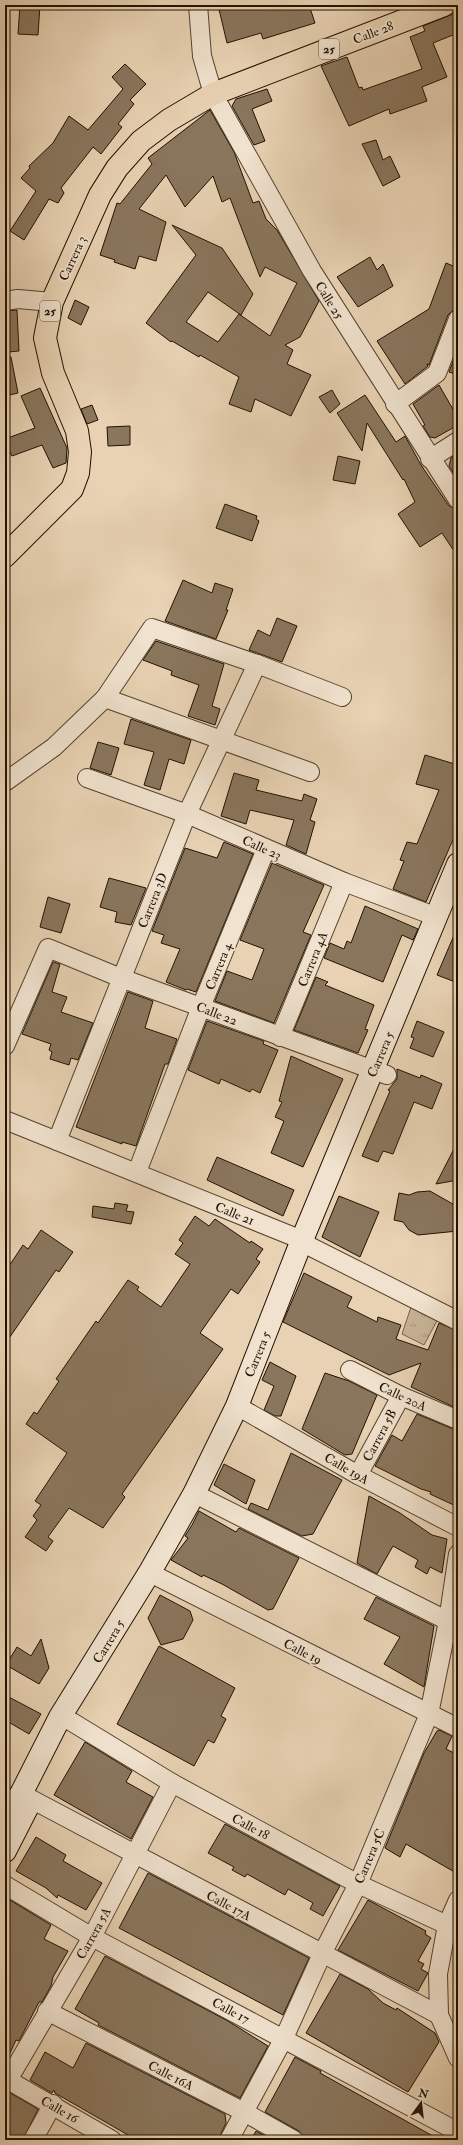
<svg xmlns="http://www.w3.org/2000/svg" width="463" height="2145" font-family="'IM FELL Double Pica',serif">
	<defs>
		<pattern id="grass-tufts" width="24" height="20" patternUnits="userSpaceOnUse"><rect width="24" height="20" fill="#c6b195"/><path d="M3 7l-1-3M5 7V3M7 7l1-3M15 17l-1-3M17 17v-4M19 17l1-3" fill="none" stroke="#aa977f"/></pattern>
	</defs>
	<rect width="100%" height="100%" fill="#e8d2b3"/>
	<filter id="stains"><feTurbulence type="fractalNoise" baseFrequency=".005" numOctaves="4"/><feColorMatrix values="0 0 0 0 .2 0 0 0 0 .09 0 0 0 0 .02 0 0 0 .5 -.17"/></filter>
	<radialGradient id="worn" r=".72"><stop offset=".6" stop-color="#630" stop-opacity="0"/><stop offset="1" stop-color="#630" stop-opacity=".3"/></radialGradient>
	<polygon fill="url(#grass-tufts)" stroke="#74624a" points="412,1304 439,1317 424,1345 402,1334"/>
	<g fill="#89765d" stroke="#221200">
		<polygon points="20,5 40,5 38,35 18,34"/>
		<polygon points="218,5 309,5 315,23 263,39 261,33 227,43"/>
		<polygon points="458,12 458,33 433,43 447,77 422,87 427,101 390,114 389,109 349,126 321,66 347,57 359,88 362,87 363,90 422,69 410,37 425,31 423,26"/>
		<polygon points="125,64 146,84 130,100 134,104 118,124 122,127 101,154 93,147 61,188 64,193 58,203 49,199 24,240 10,231 36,191 21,178 30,168 29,166 53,143 69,116 88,130 123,89 112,77"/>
		<polygon points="267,89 272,101 252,109 265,141 254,145 232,106 236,99"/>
		<polygon points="210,110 234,152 253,203 259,201 266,219 277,230 319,301 300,337 285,345 293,350 287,364 311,375 291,416 255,399 251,412 229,404 239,377 200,355 199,357 172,341 171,342 146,323 196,255 172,225 222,248 253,294 241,315 208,292 186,322 218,342 239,314 270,336 297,283 265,267 260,277 230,198 222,202 213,176 185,207 166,175 139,209 166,222 156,261 139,256 135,269 114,262 115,260 100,255 117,203 120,204 152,164 148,158"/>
		<polygon points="376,140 383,160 390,156 400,177 383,186 362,144"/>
		<polygon points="370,257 377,270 383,264 393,286 358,307 337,277"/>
		<polygon points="446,263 458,268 458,309 452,311 448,315 429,365 427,364 428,366 405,384 377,341 429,309"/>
		<polygon points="75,300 89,307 81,325 68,318"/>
		<polygon points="17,310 19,351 8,352 5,311"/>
		<polygon points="458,348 458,375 449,372"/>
		<polygon points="11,357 18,393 5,396 5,358"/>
		<polygon points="439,385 458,418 458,425 435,438 430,437 423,426 425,425 413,404"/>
		<polygon points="40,388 67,448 66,463 53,468 42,445 12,456 5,443 5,439 35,428 21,396"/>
		<polygon points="332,390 340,404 330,413 319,397"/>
		<polygon points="365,395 396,442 405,436 421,465 449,506 458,510 458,557 442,533 420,547 398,514 415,502 404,479 403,480 367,423 362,451 337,413"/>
		<polygon points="92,405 98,420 87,424 81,409"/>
		<polygon points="130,426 130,445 108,446 107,427"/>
		<polygon points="458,453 458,480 449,466 451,458"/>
		<polygon points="338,456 360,461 355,484 333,480"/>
		<polygon points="225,504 257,516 256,519 259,521 252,541 216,528"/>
		<polygon points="183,580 212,593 215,583 233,589 226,610 228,610 216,639 165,621"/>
		<polygon points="277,618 297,626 282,662 249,650 258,630 270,636"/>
		<polygon points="156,641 224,664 212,706 220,709 215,725 188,716 199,685 171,675 172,671 143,660"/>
		<polygon points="131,719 191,740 184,764 169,759 160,790 144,785 154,752 124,744"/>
		<polygon points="98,742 119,748 111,775 90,768"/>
		<polygon points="425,755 458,765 458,837 455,835 426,902 393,889 404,861 400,860 407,842 417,844 439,790 416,784"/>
		<polygon points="234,773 259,780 256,790 302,801 304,794 317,799 310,820 315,822 306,854 286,845 294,820 250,810 246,824 221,816"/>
		<polygon points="224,842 253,854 196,992 187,989 186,990 166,982 180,949 161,943 164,935 152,931 185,848 217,858"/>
		<polygon points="272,863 324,885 303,932 311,935 274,1023 215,1001 227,971 252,980 264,949 240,940"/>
		<polygon points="109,878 146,888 131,925 115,922 117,912 100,907"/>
		<polygon points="48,897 70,904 61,933 40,927"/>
		<polygon points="365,906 418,929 413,940 402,935 383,982 324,958 330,943 344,949 347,941 351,943"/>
		<polygon points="458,926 458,983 437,975"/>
		<polygon points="53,962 60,964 52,992 67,997 61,1012 93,1023 78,1060 71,1058 69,1065 50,1059 52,1052 49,1050 51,1044 22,1034"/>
		<polygon points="316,977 328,982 325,985 374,1005 365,1029 368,1030 358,1053 294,1030"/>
		<polygon points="128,992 153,1001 145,1028 177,1039 168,1064 165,1064 136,1146 122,1142 122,1144 76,1127"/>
		<polygon points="207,1021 264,1041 263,1044 278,1050 260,1093 252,1089 250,1092 221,1079 219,1084 188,1070"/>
		<polygon points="417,1021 444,1032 433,1057 410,1048 414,1038 411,1037"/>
		<polygon points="291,1056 343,1079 303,1167 271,1153 284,1121 275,1117 282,1102 279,1101"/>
		<polygon points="397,1069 420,1078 421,1075 442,1084 432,1109 414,1102 393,1154 383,1151 378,1162 362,1156 390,1091 388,1090 397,1079"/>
		<polygon points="458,1141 458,1180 436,1184"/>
		<polygon points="217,1157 294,1190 283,1216 207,1180"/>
		<polygon points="430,1191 458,1207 458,1231 418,1235 409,1230 403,1222 394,1220 399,1193 409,1195 417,1192"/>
		<polygon points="339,1196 379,1212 360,1257 322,1237"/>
		<polygon points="115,1203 128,1205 126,1211 134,1212 131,1224 92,1217 93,1206 114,1209"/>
		<polygon points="195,1216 209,1226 215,1219 250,1243 251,1241 263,1249 256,1259 260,1262 238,1294 231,1289 200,1333 223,1349 122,1494 125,1497 103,1528 69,1508 48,1537 53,1541 46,1551 25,1537 37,1520 33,1516 41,1505 35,1501 67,1453 26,1424 34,1412 37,1414 59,1381 56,1379 96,1321 98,1323 128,1280 139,1287 137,1290 161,1307 190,1264 175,1254 183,1243 179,1240"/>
		<polygon points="41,1230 73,1252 59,1272 56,1270 5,1344 5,1272 23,1245 28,1249"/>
		<polygon points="304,1273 352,1297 347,1307 377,1322 378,1317 401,1325 396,1339 428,1350 439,1323 458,1331 458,1397 454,1407 411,1387 421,1363 389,1375 283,1322"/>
		<polygon points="270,1362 296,1376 281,1416 275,1416 264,1410 274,1386 262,1380"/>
		<polygon points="325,1373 349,1381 377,1395 352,1454 345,1455 302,1429"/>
		<polygon points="417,1414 458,1431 458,1507 430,1494 431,1492 421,1489 375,1466 392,1435 402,1441"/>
		<polygon points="291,1453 342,1480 313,1534 302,1536 248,1509 251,1503 268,1510"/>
		<polygon points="224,1464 255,1480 246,1504 214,1485"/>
		<polygon points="369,1496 400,1513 432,1535 447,1539 442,1573 430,1567 427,1574 415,1567 418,1560 393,1546 377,1574 357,1563"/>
		<polygon points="199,1511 236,1532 239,1528 299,1558 273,1609 268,1610 222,1584 203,1575 202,1577 171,1560 188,1538 185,1536 192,1525"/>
		<polygon points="160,1595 190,1611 193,1620 183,1639 161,1645 148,1618"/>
		<polygon points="376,1597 434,1626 424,1687 384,1664 400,1637 364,1619"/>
		<polygon points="41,1639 49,1668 39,1684 6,1665 17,1647 31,1656"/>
		<polygon points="159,1646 235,1688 221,1716 226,1719 214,1743 208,1740 194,1766 117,1724"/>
		<polygon points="5,1695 41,1714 29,1734 5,1720"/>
		<polygon points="439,1730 452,1736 446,1749 458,1755 458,1874 406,1844 400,1857 385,1848 424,1753 437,1731"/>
		<polygon points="85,1742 132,1771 126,1782 153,1797 131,1839 54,1795"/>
		<polygon points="225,1824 340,1886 323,1916 310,1909 313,1903 288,1889 285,1895 247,1874 245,1877 232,1870 234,1867 208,1853"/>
		<polygon points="36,1837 66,1855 63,1861 102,1883 86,1910 58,1895 57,1898 46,1888 16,1871"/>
		<polygon points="148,1873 309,1958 283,2015 119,1928"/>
		<polygon points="5,1897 51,1925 44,1939 68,1951 53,1977 51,1986 42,2002 39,2002 19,2041 16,2040 5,2064"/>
		<polygon points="368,1900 426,1931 425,1934 431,1938 418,1961 424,1964 421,1969 428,1973 418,1991 338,1950"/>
		<polygon points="105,1956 228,2021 268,2046 240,2098 98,2025 99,2023 75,2009"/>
		<polygon points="340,1974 368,1989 383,2003 396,2010 397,2008 435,2033 439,2042 408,2092 306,2033"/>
		<polygon points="86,2043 225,2114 226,2123 218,2140 131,2140 128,2135 55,2093 54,2090 52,2093 30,2080 45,2052 73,2068"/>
		<polygon points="295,2057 321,2071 320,2073 440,2140 304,2140 299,2131 265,2112"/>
		<polygon points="5,2090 38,2109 23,2140 5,2140"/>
		<polygon points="256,2131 273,2140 251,2140"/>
	</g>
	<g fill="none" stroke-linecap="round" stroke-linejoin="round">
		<g stroke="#54422d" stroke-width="20">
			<g id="street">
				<polyline points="198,5 202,56 213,94 312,271 458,500"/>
				<polyline points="5,301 18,299 52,302"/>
				<polyline points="395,404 437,373 458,319"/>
				<polyline points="430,459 458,441"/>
				<polyline points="105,698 310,772"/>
				<polyline points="87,778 187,814 344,882 437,917"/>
				<polyline points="5,782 54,747 105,698 152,628 257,664 342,697"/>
				<polyline points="280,1037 344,882"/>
				<polyline points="5,1046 48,948 121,978 387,1075"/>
				<polyline points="5,1120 302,1240 311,1247 458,1321"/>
				<polyline points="57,1141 187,814 257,664"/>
				<polyline points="137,1172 201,1007 266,849"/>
				<polyline points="350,1370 401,1396 458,1420"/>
				<polyline points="237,1406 358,1475 458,1527"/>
				<polyline points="358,1475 401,1396"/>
				<polyline points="203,1498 448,1621"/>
				<polyline points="151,1570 158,1577 458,1728"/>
				<polyline points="60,1717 72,1722 172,1783 358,1884 447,1925"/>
				<polyline points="22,1792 31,1799 439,2015"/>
				<polyline points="5,1885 92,1937 458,2132"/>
				<polyline points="458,1900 447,1925 438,1974 439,2015 458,2058"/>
				<polyline points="47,2011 244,2112 294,2140"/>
				<polyline points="33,2140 53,2104"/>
				<polyline points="112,2140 8,2080 92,1937 172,1783"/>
				<polyline points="229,2140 284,2038 322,1954 358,1884 429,1714 448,1621 458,1554"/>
			</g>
		</g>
		<g stroke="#221200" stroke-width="24">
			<g id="secondary">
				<polyline points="5,1819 22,1792 60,1717 151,1570 194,1494 237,1406 302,1240 458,864"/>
				<polyline points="5,1851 29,1804"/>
			</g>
		</g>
		<g stroke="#221200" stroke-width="24">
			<polyline id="primary" points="5,556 72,489 78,473 80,452 77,431 53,373 45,338 52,302 100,195 117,168 141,141 169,120 213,94 444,5"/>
		</g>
		<use href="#street" stroke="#f0e2ce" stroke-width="18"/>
		<use href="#secondary" stroke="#f0e2ce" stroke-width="22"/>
		<use href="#primary" stroke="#e8d2b3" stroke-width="22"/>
	</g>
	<g text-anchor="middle" stroke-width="3.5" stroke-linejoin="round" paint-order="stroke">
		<g fill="#f0e2ce" stroke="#60503e" stroke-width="1">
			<rect x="319" y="39" width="20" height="20" rx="3"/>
			<rect x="40" y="301" width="20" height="20" rx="3"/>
		</g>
		<g font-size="12" font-weight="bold" fill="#221200">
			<text x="329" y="53">25</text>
			<text x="50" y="315">25</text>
		</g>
		<g font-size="13" fill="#221200" stroke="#f0e2ce">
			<text transform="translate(373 32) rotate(-21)" y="5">Calle 28</text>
			<text transform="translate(72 258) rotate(-65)" y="5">Carrera 3</text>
			<text transform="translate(330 300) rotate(58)" y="5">Calle 25</text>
			<text transform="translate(262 847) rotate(24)" y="5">Calle 23</text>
			<text transform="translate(152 900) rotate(-68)" y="5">Carrera 3D</text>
			<text transform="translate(312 959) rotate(-68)" y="5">Carrera 4A</text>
			<text transform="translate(218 966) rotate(-68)" y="5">Carrera 4</text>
			<text transform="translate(217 1013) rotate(21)" y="5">Calle 22</text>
			<text transform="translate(380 1054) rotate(-67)" y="5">Carrera 5</text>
			<text transform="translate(235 1213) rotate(22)" y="5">Calle 21</text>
			<text transform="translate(257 1354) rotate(-68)" y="5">Carrera 5</text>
			<text transform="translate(403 1396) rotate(25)" y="5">Calle 20A</text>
			<text transform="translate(379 1435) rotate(-62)" y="5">Carrera 5B</text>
			<text transform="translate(347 1468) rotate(30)" y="5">Calle 19A</text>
			<text transform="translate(108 1641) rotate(-59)" y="5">Carrera 5</text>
			<text transform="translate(303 1651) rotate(27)" y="5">Calle 19</text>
			<text transform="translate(251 1826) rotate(28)" y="5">Calle 18</text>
			<text transform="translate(369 1856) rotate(-67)" y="5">Carrera 5C</text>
			<text transform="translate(229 1905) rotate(28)" y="5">Calle 17A</text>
			<text transform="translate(93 1933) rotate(-61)" y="5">Carrera 5A</text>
			<text transform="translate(231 2010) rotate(28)" y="5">Calle 17</text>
			<text transform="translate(171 2075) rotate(27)" y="5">Calle 16A</text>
			<text transform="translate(60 2109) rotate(30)" y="5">Calle 16</text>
		</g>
	</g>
	<rect width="463" height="2145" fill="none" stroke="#e8d2b3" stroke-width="20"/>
	<rect x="6" y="6" width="451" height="2133" fill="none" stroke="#221200" stroke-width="2"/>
	<rect x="10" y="10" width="443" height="2125" fill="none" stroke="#221200"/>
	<g transform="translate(421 2103) rotate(15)" stroke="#f0e2ce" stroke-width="3" paint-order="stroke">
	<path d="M0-3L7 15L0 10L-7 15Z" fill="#221200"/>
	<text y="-6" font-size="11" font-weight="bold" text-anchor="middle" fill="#221200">N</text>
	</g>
	<rect width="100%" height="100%" filter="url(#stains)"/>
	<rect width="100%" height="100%" fill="url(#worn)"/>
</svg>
